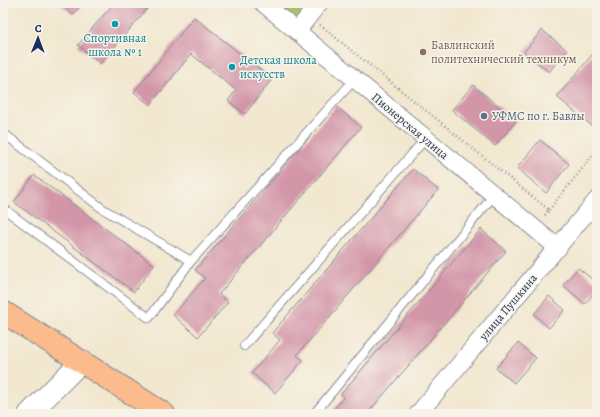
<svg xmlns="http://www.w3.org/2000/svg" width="600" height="417" font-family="Alegreya,serif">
	<rect width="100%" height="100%" fill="#f7f3e8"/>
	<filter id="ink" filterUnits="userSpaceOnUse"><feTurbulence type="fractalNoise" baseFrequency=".025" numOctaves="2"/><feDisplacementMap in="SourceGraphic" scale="8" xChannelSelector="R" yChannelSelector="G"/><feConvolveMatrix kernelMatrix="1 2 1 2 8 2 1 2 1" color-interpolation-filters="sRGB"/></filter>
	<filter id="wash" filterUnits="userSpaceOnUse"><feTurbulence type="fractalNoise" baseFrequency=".012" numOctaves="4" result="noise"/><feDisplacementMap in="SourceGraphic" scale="16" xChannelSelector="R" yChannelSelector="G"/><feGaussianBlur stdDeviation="0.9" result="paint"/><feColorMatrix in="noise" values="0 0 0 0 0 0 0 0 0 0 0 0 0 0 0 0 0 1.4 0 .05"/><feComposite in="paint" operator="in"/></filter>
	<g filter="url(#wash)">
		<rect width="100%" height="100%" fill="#f2e7cf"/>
		<polygon fill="#a7c369" stroke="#617964" points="263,3 319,3 297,31"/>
		<g id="blocks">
			<g fill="#d396a9">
				<polygon points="59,3 83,3 73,15"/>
				<polygon points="114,3 152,3 100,64 78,45"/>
				<polygon points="194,17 272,79 245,114 228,101 236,90 191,54 150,105 134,92"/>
				<polygon points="542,30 567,50 549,72 524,52"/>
				<polygon points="597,49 597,130 557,97"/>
				<polygon points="473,85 516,121 495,146 452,110"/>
				<polygon points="336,106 361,127 219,294 228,302 198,337 173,315 205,278 195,270"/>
				<polygon points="540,140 569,164 546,193 517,168"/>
				<polygon points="413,169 438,190 297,355 303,360 275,393 252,373 280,340 272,333"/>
				<polygon points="34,175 154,265 134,292 14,202"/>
				<polygon points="481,229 506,251 367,414 330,414 344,397 341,394"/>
				<polygon points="578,268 597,283 597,289 585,304 563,285"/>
				<polygon points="549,296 565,310 549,328 534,314"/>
				<polygon points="518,343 536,358 514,383 496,368"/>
			</g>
		</g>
	</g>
	<g filter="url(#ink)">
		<use href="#blocks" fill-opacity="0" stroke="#868b96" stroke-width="1"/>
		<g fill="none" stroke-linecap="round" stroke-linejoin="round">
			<g stroke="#868b96" stroke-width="10">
				<g id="service">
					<polyline points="3,133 103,209 191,261 149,318 3,208"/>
					<polyline points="191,261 355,79"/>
					<polyline points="244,346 426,138"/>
					<polyline points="314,414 494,195"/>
				</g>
			</g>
			<g stroke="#868b96" stroke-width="19">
				<g id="minor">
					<polyline points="263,3 558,248"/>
					<polyline points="297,31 319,3"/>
					<polyline points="418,414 597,200"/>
				</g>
			</g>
			<g stroke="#868b96" stroke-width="23">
				<polyline id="tertiary" points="29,414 82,361"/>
			</g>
			<g stroke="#868b96" stroke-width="24">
				<polyline id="trunk" points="3,312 164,414"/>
			</g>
			<g stroke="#868b96" stroke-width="2.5" stroke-dasharray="1 3" stroke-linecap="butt">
				<polyline points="320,25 549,210 544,216"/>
				<polyline points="549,210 597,150"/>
			</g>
			<use href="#service" stroke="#fff" stroke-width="8"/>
			<use href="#minor" stroke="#fff" stroke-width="17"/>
			<use href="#tertiary" stroke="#fff" stroke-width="21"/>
			<use href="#trunk" stroke="#fbbb8d" stroke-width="22"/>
		</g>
	</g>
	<g fill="#0f9aa8" stroke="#f7f3e8" stroke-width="1.5">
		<circle cx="115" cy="24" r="4"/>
		<circle cx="232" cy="67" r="4"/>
	</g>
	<circle fill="#8d6e63" stroke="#f7f3e8" stroke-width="1.5" cx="423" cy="52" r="4"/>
	<circle fill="#5c6f8a" stroke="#f7f3e8" stroke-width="1.5" cx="484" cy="116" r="4"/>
	<g text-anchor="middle" stroke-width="3" stroke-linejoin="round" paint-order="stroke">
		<g font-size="12" fill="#0d838f" stroke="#f7f3e8">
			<text x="115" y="42">Спортивная<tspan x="115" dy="14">школа № 1</tspan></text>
			<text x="240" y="64" text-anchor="start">Детская школа<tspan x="240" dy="14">искусств</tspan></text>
		</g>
		<g font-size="12" fill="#785e54" stroke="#f7f3e8" text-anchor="start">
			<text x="431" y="49">Бавлинский<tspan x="431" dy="14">политехнический техникум</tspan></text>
		</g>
		<g font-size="12" fill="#4e5e75" stroke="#f7f3e8" text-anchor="start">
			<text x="492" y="120">УФМС по г. Бавлы</text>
		</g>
		<g font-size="12" fill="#1b2f5e" stroke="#f7f3e8">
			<text transform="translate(410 126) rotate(40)" y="4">Пионерская улица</text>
			<text transform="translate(508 307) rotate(-50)" y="4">улица Пушкина</text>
		</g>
	</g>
	<rect width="600" height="417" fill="none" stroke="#f7f3e8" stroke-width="16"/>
	<g transform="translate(38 38) rotate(1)" stroke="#f7f3e8" stroke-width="3" paint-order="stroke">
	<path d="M0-3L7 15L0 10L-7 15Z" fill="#1b2f5e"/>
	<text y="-6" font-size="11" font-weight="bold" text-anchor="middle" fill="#1b2f5e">С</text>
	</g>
</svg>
